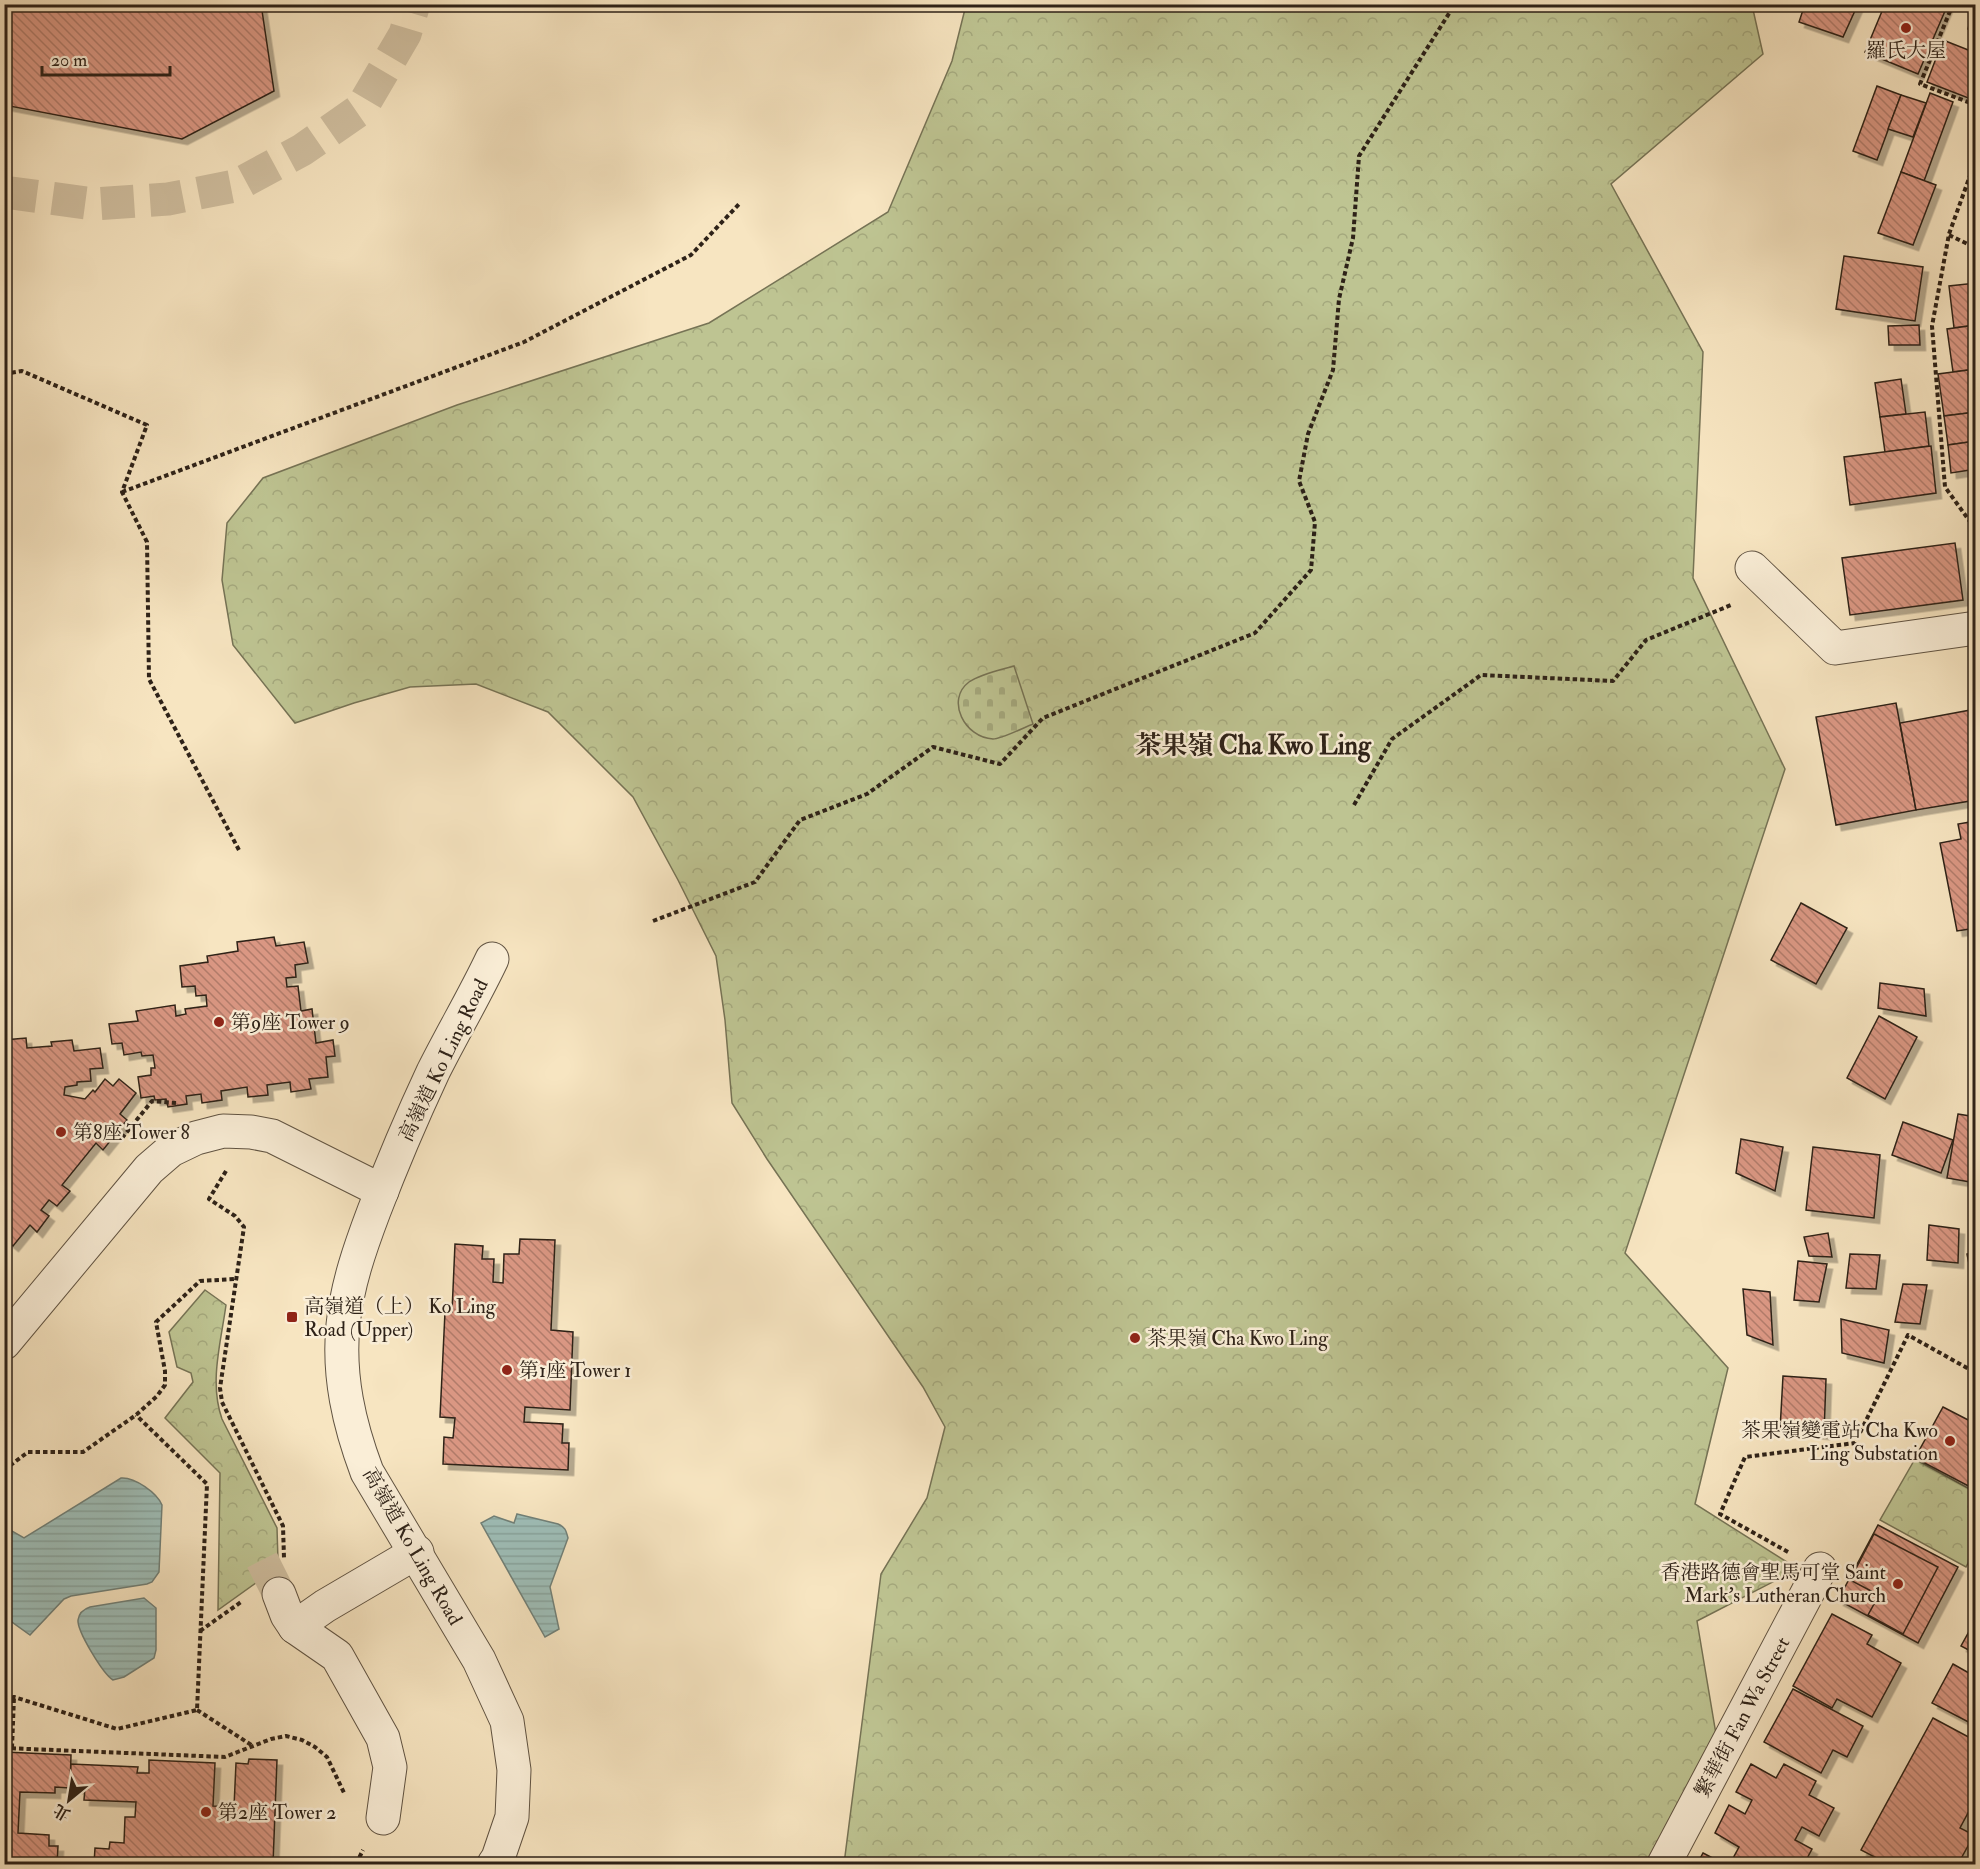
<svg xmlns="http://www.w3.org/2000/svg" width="1980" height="1869" font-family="'IM FELL Double Pica','Noto Serif TC',serif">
	<defs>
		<pattern id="forest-crowns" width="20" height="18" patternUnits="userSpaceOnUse" patternTransform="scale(1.5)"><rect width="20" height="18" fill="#bec492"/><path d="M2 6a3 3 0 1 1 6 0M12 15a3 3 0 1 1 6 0" fill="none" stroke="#a4a87d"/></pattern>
		<pattern id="cemetery-stones" width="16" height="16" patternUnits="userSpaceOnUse" patternTransform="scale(1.5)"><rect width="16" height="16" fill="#bec492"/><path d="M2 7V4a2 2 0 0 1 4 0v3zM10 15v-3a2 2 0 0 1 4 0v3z" fill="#a4a87d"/></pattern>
		<pattern id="water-rules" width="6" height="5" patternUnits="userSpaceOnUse" patternTransform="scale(1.5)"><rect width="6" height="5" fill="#9ebeb8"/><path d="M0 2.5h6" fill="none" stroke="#88a39d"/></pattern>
		<pattern id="building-back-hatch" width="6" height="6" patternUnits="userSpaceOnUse" patternTransform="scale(1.5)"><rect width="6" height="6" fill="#da9783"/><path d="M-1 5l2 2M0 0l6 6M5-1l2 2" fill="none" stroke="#b17b6a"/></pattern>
		<filter id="shadow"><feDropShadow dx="5.5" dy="5.5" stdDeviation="0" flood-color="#0004"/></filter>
	</defs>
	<rect width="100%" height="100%" fill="#f7e5c1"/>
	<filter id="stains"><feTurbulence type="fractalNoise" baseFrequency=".00333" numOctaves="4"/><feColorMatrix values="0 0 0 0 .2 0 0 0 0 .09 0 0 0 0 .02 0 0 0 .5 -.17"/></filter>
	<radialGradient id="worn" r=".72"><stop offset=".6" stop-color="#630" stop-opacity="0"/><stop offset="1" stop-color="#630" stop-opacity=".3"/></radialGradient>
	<g fill="url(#forest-crowns)" stroke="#767355" stroke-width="1.5">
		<polygon points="966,5 1752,5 1763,54 1611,184 1703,352 1693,578 1785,769 1625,1253 1728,1368 1695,1504 1798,1569 1697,1621 1719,1752 1656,1864 844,1864 881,1574 927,1498 945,1427 923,1387 767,1159 732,1103 725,1020 716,956 678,880 633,797 548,712 476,684 410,687 354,703 295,723 233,645 222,580 227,523 263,478 457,405 709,323 888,212 952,61"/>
		<path d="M 205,1290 L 226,1305 C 221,1342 209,1382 222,1419 L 277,1528 L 278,1561 L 274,1570 L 218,1610 L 220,1473 L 165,1418 L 193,1382 L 191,1373 L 177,1367 L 169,1332 Z"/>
		<polygon points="1915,1459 1975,1492 1975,1549 1966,1567 1880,1520"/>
	</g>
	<path fill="url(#cemetery-stones)" stroke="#767355" stroke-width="1.5" d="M 1014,666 L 1033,724 C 1023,728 1001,739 993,739 C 965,738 945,700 969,682 C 981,674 1000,670 1014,666 Z"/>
	<g fill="url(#water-rules)" stroke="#718078" stroke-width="1.5">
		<path d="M 121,1478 C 135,1477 157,1493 162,1505 L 159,1572 L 152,1582 L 147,1584 L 71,1596 L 64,1599 L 30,1635 L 5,1617 L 5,1527 L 24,1538 Z"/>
		<path d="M 517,1514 L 558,1524 C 565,1527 566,1530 568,1538 L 550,1587 L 559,1629 L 545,1637 L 481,1523 L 494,1516 L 514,1523 Z"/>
		<path d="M 144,1598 L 156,1608 L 156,1650 L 154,1658 L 124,1677 L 113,1680 C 103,1674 77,1631 78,1620 C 79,1613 84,1609 90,1607 Z"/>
	</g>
	<g fill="url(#building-back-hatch)" stroke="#2e2218" stroke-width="1.5" filter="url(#shadow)">
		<polygon points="4,4 261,4 274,91 182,139 4,105"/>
		<polygon points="1805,4 1858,4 1843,37 1799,22"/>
		<polygon points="1885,4 1948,4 1918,74 1865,52"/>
		<polygon points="1974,4 1976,4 1976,32 1968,29"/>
		<polygon points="1943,40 1976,53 1976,101 1927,82"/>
		<polygon points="1877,86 1901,95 1877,160 1853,151"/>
		<polygon points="1930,93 1953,102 1924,181 1901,172"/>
		<polygon points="1901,95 1926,103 1913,137 1888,129"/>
		<polygon points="1901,172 1936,185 1913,245 1878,233"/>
		<polygon points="1844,256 1923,267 1915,321 1836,309"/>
		<polygon points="1976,283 1976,325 1954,328 1949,286"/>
		<polygon points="1919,325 1920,345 1889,345 1888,326"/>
		<polygon points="1976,325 1976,369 1953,372 1947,329"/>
		<polygon points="1976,369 1976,412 1944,416 1938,374"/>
		<polygon points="1901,379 1906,414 1880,417 1875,383"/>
		<polygon points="1925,412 1929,446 1885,452 1880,417"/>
		<polygon points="1976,412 1976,441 1948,445 1944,416"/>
		<polygon points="1976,441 1976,469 1951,473 1948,445"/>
		<polygon points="1931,446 1936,493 1850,505 1844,457"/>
		<polygon points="1955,543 1963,600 1850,615 1842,558"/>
		<polygon points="1896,703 1916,810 1836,825 1816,717"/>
		<polygon points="1976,709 1976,800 1916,810 1900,723"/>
		<polygon points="1976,821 1976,928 1957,931 1940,843 1961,839 1958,824"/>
		<polygon points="1801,903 1847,928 1816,984 1771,960"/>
		<polygon points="274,937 276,946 304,942 308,963 295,965 296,977 286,978 287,987 298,986 301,1011 312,1009 316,1043 333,1040 335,1056 326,1057 328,1077 309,1079 311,1089 291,1092 290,1082 267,1085 268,1095 248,1097 247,1087 221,1091 222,1100 202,1103 201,1094 186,1096 187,1104 168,1107 166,1099 155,1100 154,1096 141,1098 138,1077 151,1075 151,1068 155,1068 153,1055 142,1056 141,1052 124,1055 122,1043 112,1044 109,1024 138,1021 136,1011 175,1005 176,1016 186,1014 185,1009 207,1006 206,995 196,996 195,986 182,987 180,966 208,962 207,956 238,951 237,942"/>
		<polygon points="1880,983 1924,989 1926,1016 1878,1008"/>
		<polygon points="1879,1016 1917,1037 1885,1099 1847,1078"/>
		<polygon points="26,1038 27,1048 52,1046 51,1042 72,1040 74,1051 100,1048 103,1068 90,1069 91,1081 77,1082 77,1085 65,1087 64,1095 85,1099 93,1090 95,1092 105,1079 113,1086 119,1079 136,1093 120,1114 127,1120 103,1150 96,1143 62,1185 70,1191 57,1206 49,1200 41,1210 49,1216 37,1232 30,1225 13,1246 4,1239 4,1040"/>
		<polygon points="1958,1114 1976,1117 1976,1183 1947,1178"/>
		<polygon points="1903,1122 1953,1140 1941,1173 1892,1155"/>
		<polygon points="1741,1139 1783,1147 1775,1191 1736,1173"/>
		<polygon points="1813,1147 1880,1155 1874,1218 1806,1210"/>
		<polygon points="1929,1225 1959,1229 1958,1263 1927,1260"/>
		<polygon points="1828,1233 1832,1257 1809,1256 1804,1237"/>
		<polygon points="520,1239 555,1240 551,1330 573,1332 570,1410 525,1407 524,1422 563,1424 562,1443 569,1443 568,1470 443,1464 444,1437 453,1438 455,1418 440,1417 445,1312 452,1312 455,1244 483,1246 482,1259 494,1259 493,1282 503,1283 504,1254 519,1254"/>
		<polygon points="1976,1252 1976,1299 1967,1254"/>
		<polygon points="1850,1254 1880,1255 1876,1289 1846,1288"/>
		<polygon points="1798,1261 1827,1264 1819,1302 1794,1300"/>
		<polygon points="1903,1284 1927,1285 1920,1324 1895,1322"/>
		<polygon points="1743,1289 1770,1292 1773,1345 1747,1335"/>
		<polygon points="1841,1319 1889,1330 1884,1363 1842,1353"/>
		<polygon points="1783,1376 1826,1379 1824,1434 1780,1430"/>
		<polygon points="1943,1407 1976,1424 1976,1490 1915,1458"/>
		<polygon points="1878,1525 1958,1567 1918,1643 1838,1600"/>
		<polygon points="1874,1534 1938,1567 1903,1634 1868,1615 1879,1595 1850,1580"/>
		<polygon points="1832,1614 1872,1635 1867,1644 1901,1663 1872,1717 1837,1699 1832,1708 1793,1686"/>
		<polygon points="1976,1619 1976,1654 1961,1646"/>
		<polygon points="1953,1664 1976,1677 1976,1726 1932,1703"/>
		<polygon points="1793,1689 1863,1726 1847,1757 1833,1750 1821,1773 1764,1742"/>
		<polygon points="1933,1718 1976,1741 1976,1817 1968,1813 1960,1828 1974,1835 1958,1864 1888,1864 1861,1850"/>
		<polygon points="4,1752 71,1755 70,1788 55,1787 55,1793 20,1792 18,1833 49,1835 49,1846 58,1846 57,1864 4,1864"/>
		<polygon points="249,1759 277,1760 273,1864 94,1864 95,1848 109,1849 110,1842 124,1843 125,1817 135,1817 136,1802 84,1800 85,1788 70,1788 71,1764 138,1767 137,1773 149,1773 149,1760 215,1763 213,1806 234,1807 236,1763 248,1764"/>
		<polygon points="1751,1764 1776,1778 1784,1764 1816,1781 1809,1795 1834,1808 1819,1836 1802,1827 1795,1840 1812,1849 1804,1864 1735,1864 1731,1862 1739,1847 1715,1833 1729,1805 1745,1814 1752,1800 1736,1792"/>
		<polygon points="1703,1853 1724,1864 1697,1864"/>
	</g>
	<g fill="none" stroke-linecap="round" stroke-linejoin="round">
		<polyline stroke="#cfbe9f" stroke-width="33" stroke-dasharray="33 16" stroke-linecap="butt" points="262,1560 279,1594"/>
		<polyline stroke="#cfbe9f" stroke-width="33" stroke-dasharray="33 16" stroke-linecap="butt" points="4,192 94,204 168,199 235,186 302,150 361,109 405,34 414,4"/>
		<g stroke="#605342" stroke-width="35">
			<g id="minor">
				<polyline points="1752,568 1835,648 1976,628"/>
				<path d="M 492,959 C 474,997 452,1034 433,1072 C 412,1117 392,1164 374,1211 C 360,1248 347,1285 343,1325 C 338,1376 349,1424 367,1472 L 479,1660 L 507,1721 L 514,1770 L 512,1817 L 498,1858 L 494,1864"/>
				<polyline points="4,1343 149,1169 171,1150 196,1138 223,1131 251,1132 272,1136 382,1191"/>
				<polyline points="279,1594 287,1615 295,1627"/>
				<polyline points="383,1818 390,1767 383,1738 337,1656 295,1627 325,1606 417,1552"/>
				<polyline points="1664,1864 1820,1569"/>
			</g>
		</g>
		<g stroke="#2e2218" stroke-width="4" stroke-dasharray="4.5 3" stroke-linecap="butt">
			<polyline points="1953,4 1920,84 1976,105"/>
			<polyline points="1976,159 1949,234 1932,326 1945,487 1976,530"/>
			<polyline points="1949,235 1976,248"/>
			<polyline points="4,374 22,371 147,425 122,492 147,542 149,679 240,852"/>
			<polyline points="122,492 524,342 691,255 740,203"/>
			<polyline points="1354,805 1392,739 1481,675 1613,681 1646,640 1731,605 1732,603"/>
			<polyline points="653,921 755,882 800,820 867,794 933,747 1000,764 1043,718 1255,633 1311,570 1315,522 1299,481 1308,434 1333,370 1339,299 1353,238 1359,156 1455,4"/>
			<polyline points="122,1138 152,1101 176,1103"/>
			<polyline points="226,1171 209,1199 235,1216 244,1227 220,1388 222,1402 283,1526 284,1558"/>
			<polyline points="4,1470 28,1452 83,1452 136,1415 157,1396 165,1385 165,1371 156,1322 200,1281 236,1279"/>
			<polyline points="1788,1552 1720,1514 1745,1457 1855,1443 1908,1335 1976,1373"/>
			<polyline points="200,1631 241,1602"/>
			<polyline points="4,1700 14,1697 117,1729 197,1710 207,1484 136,1415"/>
			<polyline points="197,1710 253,1746"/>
			<polyline points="4,1748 225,1757 271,1739 286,1736 302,1740 315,1747 327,1757 345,1795"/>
			<polyline points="12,1748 14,1697"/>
			<polyline points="356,1864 363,1850"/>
		</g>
		<use href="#minor" stroke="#faeed7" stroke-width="33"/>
	</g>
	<g fill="#8f2418" stroke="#faeed7" stroke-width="2">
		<circle cx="1906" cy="28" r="6"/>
		<circle cx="219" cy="1022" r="6"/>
		<circle cx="61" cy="1132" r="6"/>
		<rect x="286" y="1311" width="12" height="12" rx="3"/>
		<circle cx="1135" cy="1338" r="6"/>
		<circle cx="507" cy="1370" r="6"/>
		<circle cx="1950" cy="1441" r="6"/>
		<circle cx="1898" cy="1584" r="6"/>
		<circle cx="206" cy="1812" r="6"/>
	</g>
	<g text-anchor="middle" stroke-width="5" stroke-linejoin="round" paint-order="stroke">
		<g font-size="20" fill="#2e2218" stroke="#faeed7" text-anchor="start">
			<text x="1906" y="57" text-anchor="middle">羅氏大屋</text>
			<text x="231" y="1029">第9座 Tower 9</text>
			<text x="73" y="1139">第8座 Tower 8</text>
			<text x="304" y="1313">高嶺道（上） Ko Ling<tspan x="304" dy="23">Road (Upper)</tspan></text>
			<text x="1147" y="1345">茶果嶺 Cha Kwo Ling</text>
			<text x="519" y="1377">第1座 Tower 1</text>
			<text x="1938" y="1437" text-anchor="end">茶果嶺變電站 Cha Kwo<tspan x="1938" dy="23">Ling Substation</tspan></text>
			<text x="1886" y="1579" text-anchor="end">香港路德會聖馬可堂 Saint<tspan x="1886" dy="23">Mark's Lutheran Church</tspan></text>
			<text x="218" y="1819">第2座 Tower 2</text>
		</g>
		<g font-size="20" fill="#2e2218" stroke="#faeed7">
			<text transform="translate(443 1060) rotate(-64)" y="7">高嶺道 Ko Ling Road</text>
			<text transform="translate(413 1546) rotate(60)" y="7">高嶺道 Ko Ling Road</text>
			<text transform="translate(1742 1717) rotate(-62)" y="7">繁華街 Fan Wa Street</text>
		</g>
		<g font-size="26" font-weight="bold" fill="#2e2218" stroke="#faeed7">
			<text x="1253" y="754">茶果嶺 Cha Kwo Ling</text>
		</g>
	</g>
	<rect width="1980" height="1869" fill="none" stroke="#f7e5c1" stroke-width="24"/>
	<rect x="6" y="6" width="1968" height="1857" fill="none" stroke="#2e2218" stroke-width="3"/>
	<rect x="12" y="12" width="1956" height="1845" fill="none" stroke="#2e2218" stroke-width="1.5"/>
	<g transform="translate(69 1800) rotate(210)" stroke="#faeed7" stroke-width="4.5" paint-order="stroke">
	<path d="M0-4.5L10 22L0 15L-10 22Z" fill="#2e2218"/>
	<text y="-9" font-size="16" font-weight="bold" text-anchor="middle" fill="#2e2218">北</text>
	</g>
	<path d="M42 66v9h128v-9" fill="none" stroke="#2e2218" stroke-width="3"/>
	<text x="51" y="66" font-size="18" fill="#2e2218" stroke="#faeed7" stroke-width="4.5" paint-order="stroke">20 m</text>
	<rect width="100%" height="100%" filter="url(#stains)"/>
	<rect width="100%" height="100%" fill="url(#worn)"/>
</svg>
